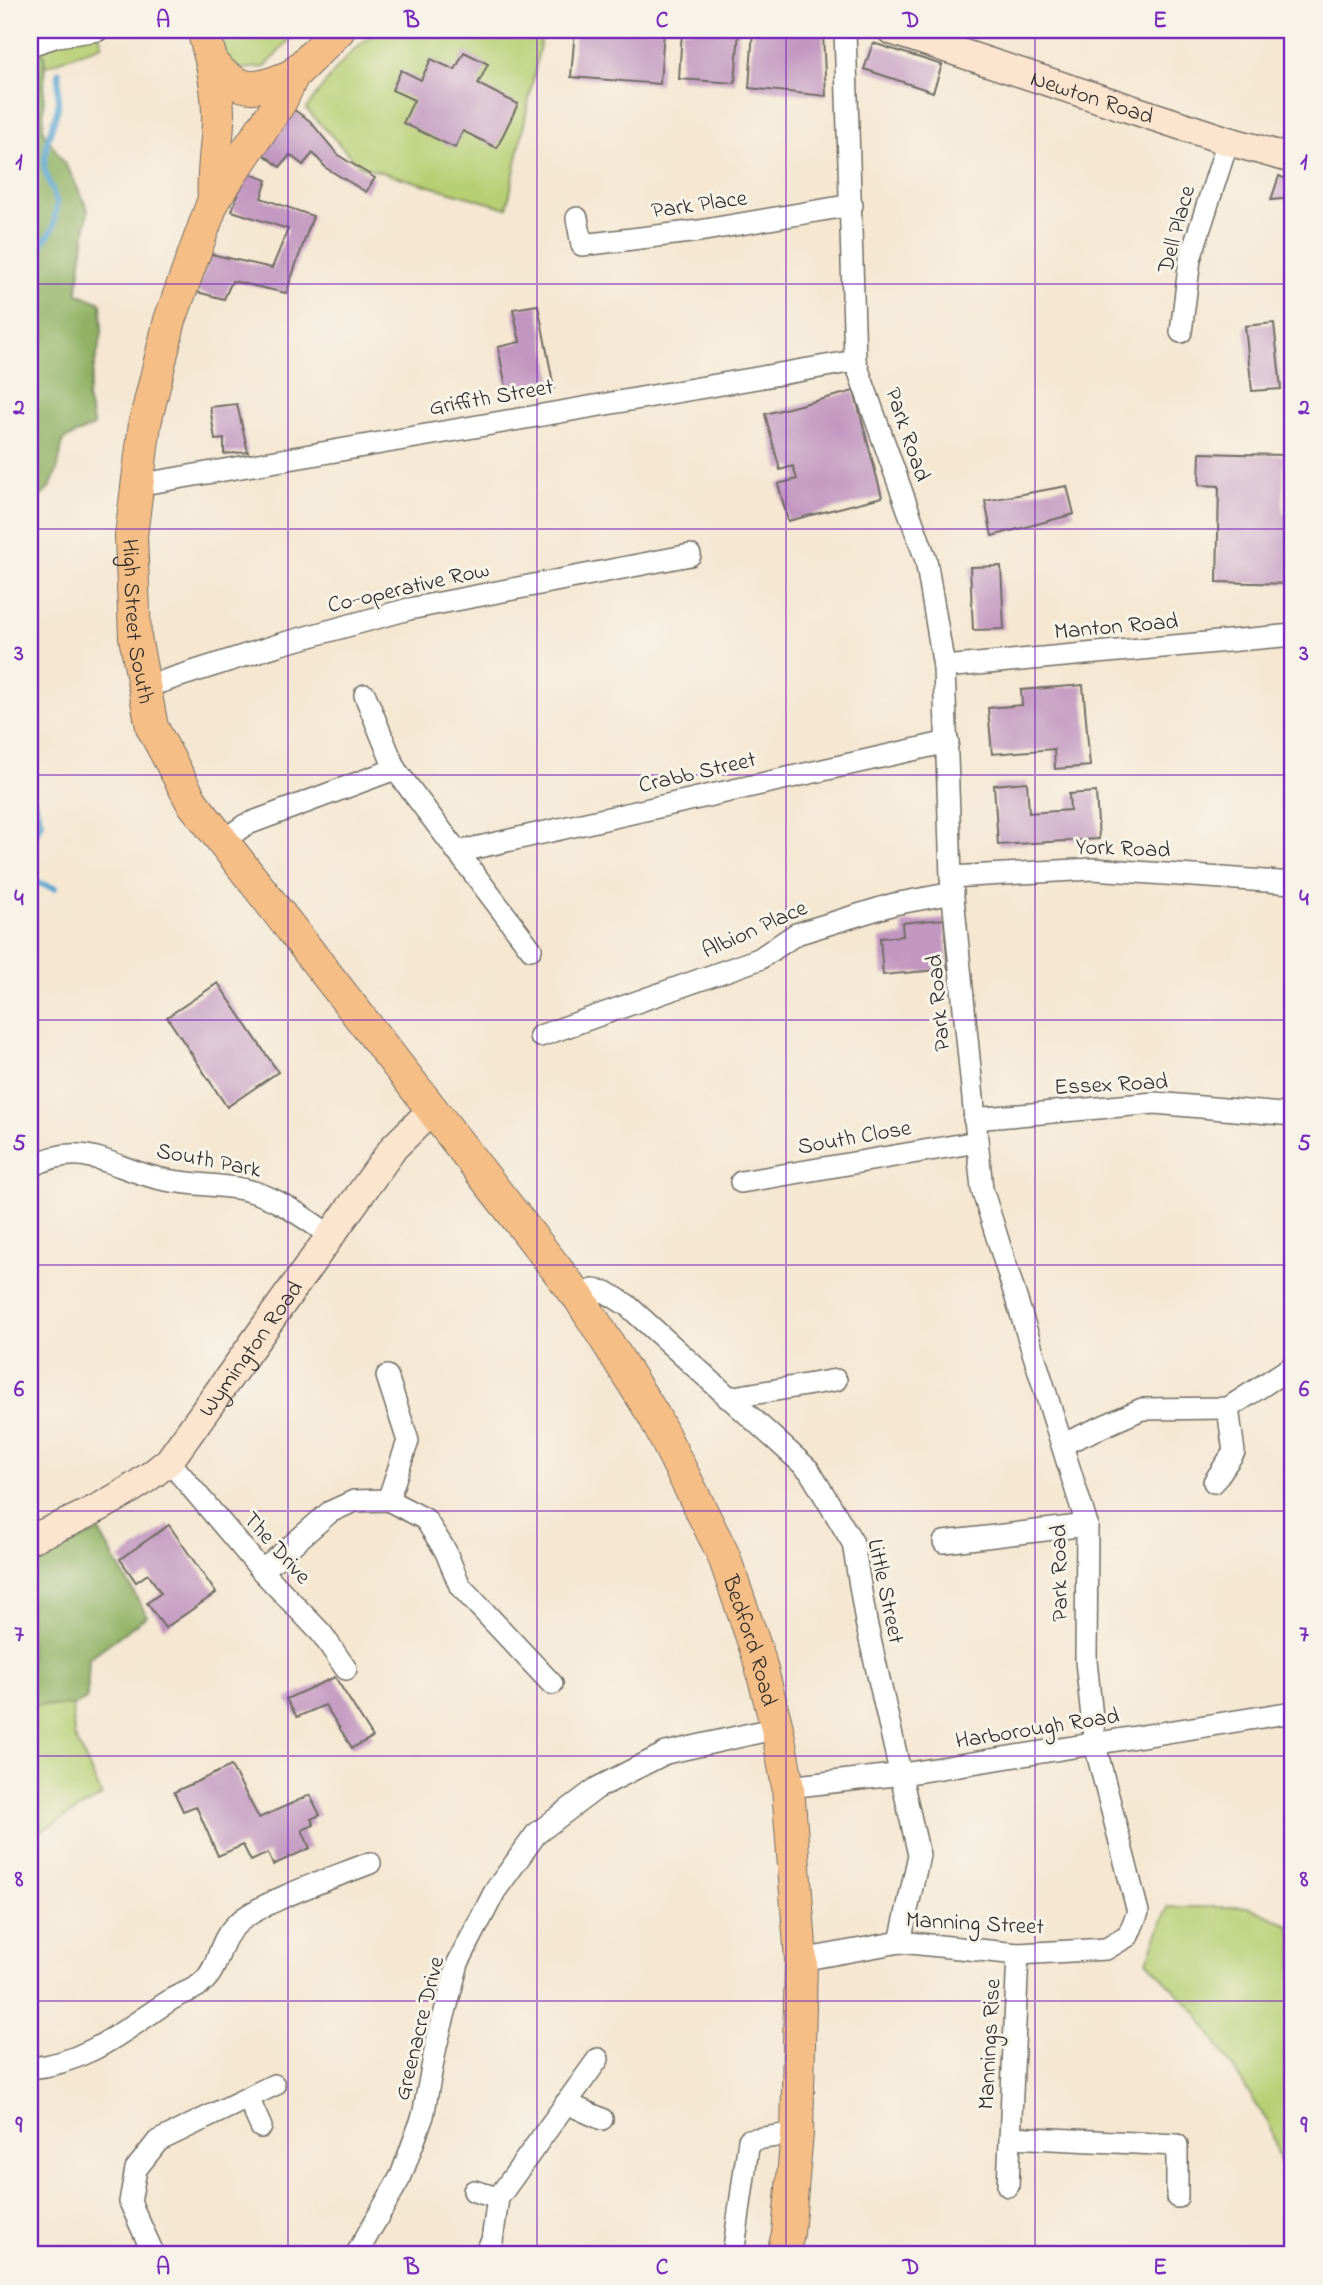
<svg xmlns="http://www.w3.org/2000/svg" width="1323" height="2285" font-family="'Indie Flower',sans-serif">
	<rect width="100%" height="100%" fill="#f7f3e8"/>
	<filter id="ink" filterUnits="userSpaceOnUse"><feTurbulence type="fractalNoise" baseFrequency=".0143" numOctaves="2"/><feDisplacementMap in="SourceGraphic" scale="14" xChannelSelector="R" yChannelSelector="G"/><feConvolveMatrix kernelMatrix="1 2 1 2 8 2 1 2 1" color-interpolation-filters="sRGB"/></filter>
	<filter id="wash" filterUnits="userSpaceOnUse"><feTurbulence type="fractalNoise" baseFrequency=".00686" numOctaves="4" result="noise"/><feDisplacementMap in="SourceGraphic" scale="28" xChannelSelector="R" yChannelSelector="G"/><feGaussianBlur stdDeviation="1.57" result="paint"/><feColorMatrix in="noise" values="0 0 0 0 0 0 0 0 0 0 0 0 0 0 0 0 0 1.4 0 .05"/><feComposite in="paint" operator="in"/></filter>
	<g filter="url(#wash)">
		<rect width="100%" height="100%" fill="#f5e7d1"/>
		<g fill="#b7cf73" stroke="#717d4f" stroke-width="2">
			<polygon points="40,30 98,30 102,45 30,72 30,32"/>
			<polygon points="219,30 298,30 265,67 241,69 228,61"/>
			<path d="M 383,30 L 543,30 L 507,208 L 360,166 L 306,109 C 325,84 353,41 383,30 Z"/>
			<polygon points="30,1705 72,1706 74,1735 102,1796 30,1837"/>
			<polygon points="1168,1907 1249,1907 1289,1925 1293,1938 1293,2247 1282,2244 1281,2164 1269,2124 1197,2013 1147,1961"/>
		</g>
		<g fill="#91b265" stroke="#5e6e48" stroke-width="2">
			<path d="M 30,48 L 45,54 L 43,131 L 70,172 L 88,210 L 77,293 L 101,303 L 102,333 L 87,398 L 94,426 L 63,440 C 59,463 56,494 30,502 Z"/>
			<polygon points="99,1531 147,1616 89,1658 87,1699 72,1706 30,1705 30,1564"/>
		</g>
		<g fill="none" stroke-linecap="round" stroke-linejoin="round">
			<g stroke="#5aa5d2" stroke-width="6">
				<polyline points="30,260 53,229 57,203 44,168 47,142 58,108 59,72"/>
				<polyline points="30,798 34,801 41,822 30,847"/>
				<polyline points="30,876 34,882 55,888"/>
			</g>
		</g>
		<g id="blocks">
			<g fill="#c196c0">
				<polygon points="575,30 664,30 660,84 571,77"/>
				<polygon points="682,30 739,30 735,83 679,79"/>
				<polygon points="753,30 823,33 826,96 749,88"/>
				<polygon points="873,43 942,65 933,92 864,69"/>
				<polygon points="464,52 488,64 478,84 518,104 497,148 463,131 455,148 403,123 414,100 392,90 401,70 421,80 431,59 455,70"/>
				<polygon points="290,107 310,121 338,155 375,178 366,192 326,168 313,153 303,165 290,155 280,167 257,149"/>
				<polygon points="245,172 267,180 261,198 313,216 286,293 232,281 224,299 197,292 211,254 272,268 288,229 232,211"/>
				<polygon points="1279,176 1293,182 1292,198 1271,200"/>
				<polygon points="538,305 554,388 508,397 498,347 520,342 513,309"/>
				<polygon points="1274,323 1281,389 1252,391 1245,326"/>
				<polygon points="854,391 882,497 788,521 778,484 797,479 793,466 780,470 765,414"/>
				<polygon points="237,404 248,452 224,454 224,439 215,440 210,407"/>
				<polygon points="1200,453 1284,455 1283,514 1293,515 1293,584 1217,582 1219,486 1199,485"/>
				<polygon points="1067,486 1074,514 992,536 985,501"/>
				<polygon points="1001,566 1004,629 973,630 970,567"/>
				<polygon points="1083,685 1090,766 1055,769 1054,749 992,754 988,708 1022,705 1021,690"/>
				<polygon points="1027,782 1029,813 1070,810 1069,794 1096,792 1099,839 998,845 994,785"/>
				<polygon points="944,919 948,969 883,975 880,938 903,936 902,923"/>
				<polygon points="218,983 278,1072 227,1107 167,1017"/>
				<polygon points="169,1525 216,1593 165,1628 147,1603 161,1593 148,1574 136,1582 120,1559"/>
				<polygon points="335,1677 373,1737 352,1748 325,1705 297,1717 286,1699"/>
				<polygon points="231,1766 259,1818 310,1795 320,1815 311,1819 314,1825 302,1830 310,1848 273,1865 268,1853 251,1861 243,1845 218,1856 196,1806 183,1811 174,1792"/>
			</g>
		</g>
	</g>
	<g filter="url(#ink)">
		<use href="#blocks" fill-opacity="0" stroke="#726d65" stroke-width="2"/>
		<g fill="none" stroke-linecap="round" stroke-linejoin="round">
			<g stroke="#726d65" stroke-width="24">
				<g id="street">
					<polyline points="30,45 58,36 98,30"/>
					<polyline points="577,218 582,245 699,231 852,205"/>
					<polyline points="1181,332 1190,259 1228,141"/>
					<polyline points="136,481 149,483 855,361"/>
					<polyline points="944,667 1293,635"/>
					<polyline points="142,688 281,644 409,609 690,555"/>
					<polyline points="365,695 395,769 531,949"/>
					<polyline points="223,841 245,825 395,769"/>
					<polyline points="457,852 948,742"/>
					<polyline points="951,877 1093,869 1293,883"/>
					<polyline points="540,1036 759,959 796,934 894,904 953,893"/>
					<polyline points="974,1119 1155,1103 1293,1115"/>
					<path d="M 30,1167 C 83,1139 107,1166 157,1178 C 184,1185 214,1184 242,1189 C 276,1196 303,1217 331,1236"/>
					<polyline points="741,1182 977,1142"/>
					<polyline points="580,1299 593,1290 606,1292 627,1305 809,1470 853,1543 866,1622 919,1855 900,1942"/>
					<polyline points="387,1376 408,1441 388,1500"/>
					<polyline points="728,1398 836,1380"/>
					<polyline points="1063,1444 1142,1409 1228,1408 1293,1366"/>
					<polyline points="169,1461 262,1571 322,1634 346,1669"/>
					<polyline points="1214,1482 1234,1452 1228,1408"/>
					<polyline points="944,1542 1087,1525"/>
					<polyline points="262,1571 330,1512 354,1501 388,1500 425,1519 445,1550 460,1586 552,1684"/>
					<polyline points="788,1787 903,1774 1293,1712"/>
					<polyline points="801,1960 900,1942 1018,1954 1106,1949 1128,1936 1138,1912 1095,1745 1086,1661 1087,1525 982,1189 951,877 944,667 926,560 855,361 845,30"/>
					<path d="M 30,2068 C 86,2064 127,2028 172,1999 C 182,1993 196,1990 204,1981 C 221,1965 217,1940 239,1922 C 265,1900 335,1877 370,1863"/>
					<polyline points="249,2100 261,2127"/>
					<polyline points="566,2103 602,2119"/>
					<polyline points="1010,2137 1177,2145 1177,2197"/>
					<polyline points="1008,2186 1018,1954"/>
					<polyline points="474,2191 498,2198"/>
					<polyline points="154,2255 130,2202 136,2169 158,2141 274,2085"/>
					<polyline points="356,2255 401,2176 423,2116 436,2046 458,1963 495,1891 536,1834 597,1788 666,1753 777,1728"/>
					<polyline points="484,2255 492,2241 498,2198 598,2059"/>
					<polyline points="733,2255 749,2140 797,2133"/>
				</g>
			</g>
			<g stroke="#726d65" stroke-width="31">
				<g id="secondary">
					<path id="s1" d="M 891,30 L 1228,141 L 1293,159"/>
					<path id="s2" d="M 30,1539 C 79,1519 128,1496 169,1461 L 394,1147 L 432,1110"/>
				</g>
			</g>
			<g stroke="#726d65" stroke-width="34">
				<g id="primary">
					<path d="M 203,30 C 212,60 219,90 218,122 C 217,149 212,172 214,199"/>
					<path id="s3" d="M 339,30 L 293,75 L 281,101 L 214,199 L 170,320 L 145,423 L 131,536 L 135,637 L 152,727 L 192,802 L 580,1299 L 654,1416 L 723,1554 L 758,1655 L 777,1728 L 788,1787 L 801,1960 L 797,2133 L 788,2233 L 783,2255"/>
					<path d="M 214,66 C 244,95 257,90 293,75"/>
				</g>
			</g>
			<use href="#street" stroke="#fff" stroke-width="21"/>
			<use href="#secondary" stroke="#fbe5cf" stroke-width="28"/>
			<use href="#primary" stroke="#f6be87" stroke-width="32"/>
		</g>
	</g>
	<path fill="none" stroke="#7b2cbf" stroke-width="2" stroke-opacity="0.55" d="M 288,30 L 288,2255M 537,30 L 537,2255M 786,30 L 786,2255M 1035,30 L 1035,2255M 30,284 L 1293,284M 30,529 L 1293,529M 30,775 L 1293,775M 30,1020 L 1293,1020M 30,1265 L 1293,1265M 30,1511 L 1293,1511M 30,1756 L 1293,1756M 30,2001 L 1293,2001"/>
	<g text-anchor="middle" stroke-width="6" stroke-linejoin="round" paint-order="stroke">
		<g font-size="23" fill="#2b2b2b" stroke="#f7f3e8">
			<text dy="8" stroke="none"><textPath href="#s1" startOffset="212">Newton Road</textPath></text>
			<text transform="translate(699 203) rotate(-8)" y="8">Park Place</text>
			<text transform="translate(1175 229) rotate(-75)" y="8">Dell Place</text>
			<text transform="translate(491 396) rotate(-10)" y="8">Griffith Street</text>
			<text transform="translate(909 434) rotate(71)" y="8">Park Road</text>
			<text transform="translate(408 586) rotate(-13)" y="8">Co-operative Row</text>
			<text dy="8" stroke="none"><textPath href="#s3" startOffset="646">High Street South</textPath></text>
			<text transform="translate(1116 625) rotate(-5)" y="8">Manton Road</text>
			<text transform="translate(697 771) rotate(-13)" y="8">Crabb Street</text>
			<text transform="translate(1123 847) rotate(2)" y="8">York Road</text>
			<text transform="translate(754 928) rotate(-24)" y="8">Albion Place</text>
			<text transform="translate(937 1003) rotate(-95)" y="8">Park Road</text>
			<text transform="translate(1111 1083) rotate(-3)" y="8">Essex Road</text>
			<text transform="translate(854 1136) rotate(-10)" y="8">South Close</text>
			<text transform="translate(209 1159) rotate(11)" y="8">South Park</text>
			<text dy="8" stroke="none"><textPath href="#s2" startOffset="299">Wymington Road</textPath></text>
			<text transform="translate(278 1547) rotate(48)" y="8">The Drive</text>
			<text transform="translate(1058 1573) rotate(-91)" y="8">Park Road</text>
			<text transform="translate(887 1591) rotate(78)" y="8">Little Street</text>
			<text dy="8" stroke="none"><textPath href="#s3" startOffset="1852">Bedford Road</textPath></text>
			<text transform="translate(1037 1727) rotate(-9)" y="8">Harborough Road</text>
			<text transform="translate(975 1922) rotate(3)" y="8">Manning Street</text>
			<text transform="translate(418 2028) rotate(-76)" y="8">Greenacre Drive</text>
			<text transform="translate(988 2044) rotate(-87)" y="8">Mannings Rise</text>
		</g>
	</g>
	<rect width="1323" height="2285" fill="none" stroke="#f7f3e8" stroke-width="77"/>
	<rect x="38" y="38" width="1246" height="2208" fill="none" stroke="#7b2cbf" stroke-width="2.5"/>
	<g font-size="23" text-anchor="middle" font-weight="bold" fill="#7b2cbf">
		<text x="163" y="27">A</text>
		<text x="412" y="27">B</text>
		<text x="662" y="27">C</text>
		<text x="911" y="27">D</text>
		<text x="1160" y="27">E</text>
		<text x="19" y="169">1</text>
		<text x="1304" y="169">1</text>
		<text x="19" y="414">2</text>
		<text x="1304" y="414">2</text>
		<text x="19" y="660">3</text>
		<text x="1304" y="660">3</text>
		<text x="19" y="905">4</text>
		<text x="1304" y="905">4</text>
		<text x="19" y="1150">5</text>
		<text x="1304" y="1150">5</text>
		<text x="19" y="1396">6</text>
		<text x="1304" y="1396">6</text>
		<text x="19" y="1641">7</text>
		<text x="1304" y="1641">7</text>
		<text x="19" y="1886">8</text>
		<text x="1304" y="1886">8</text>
		<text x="19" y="2132">9</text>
		<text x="1304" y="2132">9</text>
		<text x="163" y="2274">A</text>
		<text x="412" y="2274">B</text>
		<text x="662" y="2274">C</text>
		<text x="911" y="2274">D</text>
		<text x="1160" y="2274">E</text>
	</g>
</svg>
